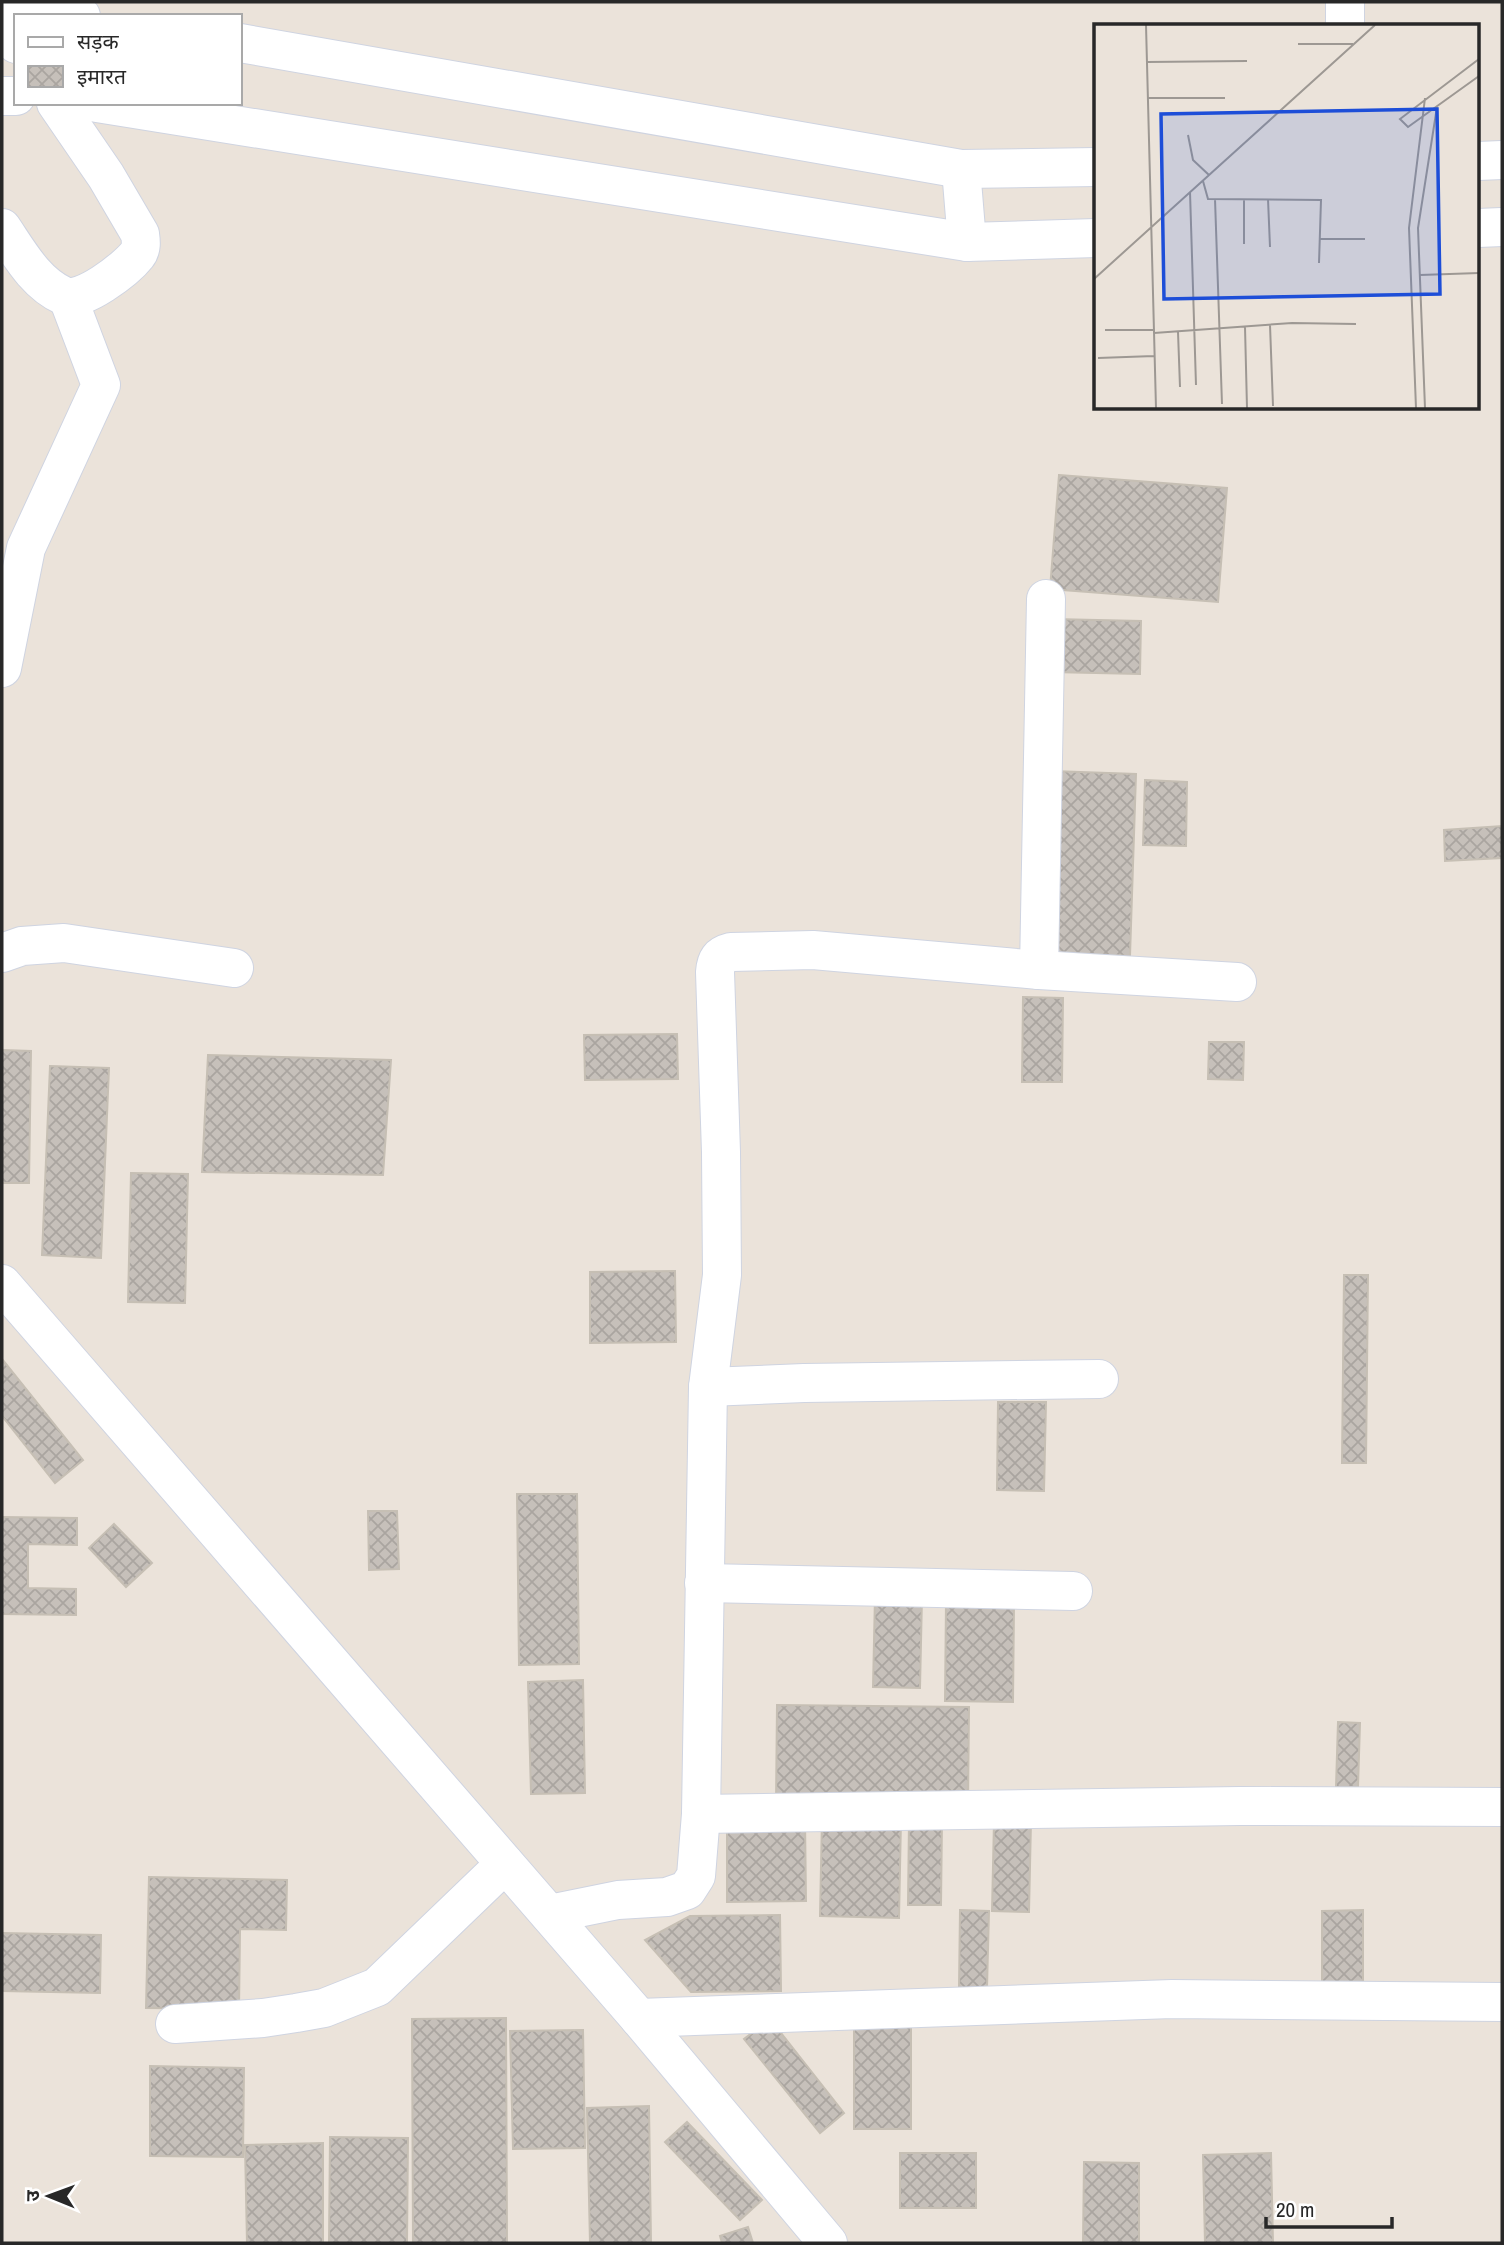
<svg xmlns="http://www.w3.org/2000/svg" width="1504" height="2245" font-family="'Archivo Narrow','Noto Sans Devanagari',sans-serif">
	<defs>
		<pattern id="building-cross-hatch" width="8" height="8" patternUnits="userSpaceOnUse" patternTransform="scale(1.75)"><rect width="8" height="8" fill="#c6c0ba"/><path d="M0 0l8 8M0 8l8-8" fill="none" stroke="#aaa5a0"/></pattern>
	</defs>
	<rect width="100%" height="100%" fill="#ebe3da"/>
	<g fill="url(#building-cross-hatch)" stroke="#c6bfb4" stroke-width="2">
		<polygon points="1059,475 1227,488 1218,602 1050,589"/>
		<polygon points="1053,619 1141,621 1140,674 1051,672"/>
		<polygon points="1052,771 1136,774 1130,956 1046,952"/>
		<polygon points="1145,780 1187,782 1186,846 1143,845"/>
		<polygon points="1502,826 1502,858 1445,861 1444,830"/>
		<polygon points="1023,997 1063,998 1062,1082 1022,1082"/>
		<polygon points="677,1034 678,1079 585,1080 584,1035"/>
		<polygon points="1209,1042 1244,1042 1243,1080 1208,1079"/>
		<polygon points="2,1050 31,1051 29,1183 2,1183"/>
		<polygon points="208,1055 391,1060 383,1175 202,1172"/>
		<polygon points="50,1066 109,1068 101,1258 42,1255"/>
		<polygon points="131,1173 188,1174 185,1303 128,1302"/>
		<polygon points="675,1271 676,1342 590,1343 590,1272"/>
		<polygon points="1344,1275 1368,1275 1366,1463 1342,1463"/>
		<polygon points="2,1359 83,1460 55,1483 2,1416"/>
		<polygon points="998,1402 1046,1402 1044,1491 997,1490"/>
		<polygon points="517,1494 577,1494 579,1664 519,1665"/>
		<polygon points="368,1511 397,1511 399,1569 369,1570"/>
		<polygon points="2,1517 77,1518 77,1545 28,1544 28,1588 76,1589 76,1615 2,1614"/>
		<polygon points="114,1524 152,1563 126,1587 89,1548"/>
		<polygon points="875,1596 922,1597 920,1688 873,1687"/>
		<polygon points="946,1603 1014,1604 1013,1702 945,1701"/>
		<polygon points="583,1680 585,1793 531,1794 528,1682"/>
		<polygon points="777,1705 969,1707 968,1804 776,1803"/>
		<polygon points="1338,1722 1360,1723 1358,1787 1336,1787"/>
		<polygon points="822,1818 901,1819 899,1918 820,1916"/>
		<polygon points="727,1819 805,1819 806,1901 727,1902"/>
		<polygon points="909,1820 942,1820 941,1905 908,1905"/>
		<polygon points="994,1821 1031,1821 1029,1912 992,1911"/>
		<polygon points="149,1877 287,1880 286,1930 240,1929 239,2009 146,2008"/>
		<polygon points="960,1910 989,1911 987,1988 959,1988"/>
		<polygon points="1363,1910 1363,1984 1322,1984 1322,1911"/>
		<polygon points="780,1915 781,1991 691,1992 645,1940 690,1916"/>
		<polygon points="2,1933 101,1935 100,1993 2,1991"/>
		<rect x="854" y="2015" width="57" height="114"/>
		<polygon points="506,2018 507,2243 413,2243 412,2019"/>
		<polygon points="770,2019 844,2113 820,2133 744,2039"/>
		<polygon points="583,2030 585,2148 513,2149 510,2031"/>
		<polygon points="150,2066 244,2068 243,2157 150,2156"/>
		<polygon points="649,2106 651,2243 590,2243 587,2108"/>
		<polygon points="687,2122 762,2200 740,2220 665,2142"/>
		<polygon points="330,2137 408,2138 407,2243 329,2243"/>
		<polygon points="323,2143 323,2243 247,2243 245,2145"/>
		<rect x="900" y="2153" width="76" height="55"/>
		<polygon points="1271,2153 1273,2243 1205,2243 1203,2155"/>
		<polygon points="1084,2162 1139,2163 1139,2243 1083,2243"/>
		<polygon points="748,2227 753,2243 722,2243 720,2236"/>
	</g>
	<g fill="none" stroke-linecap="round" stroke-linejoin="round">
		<g stroke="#cfd4e1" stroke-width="40">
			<g id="minor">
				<polyline points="2,2 81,16"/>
				<polyline points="1345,2 1345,26"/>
				<polyline points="2,23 16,44"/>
				<polyline points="240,43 961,169 1096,167"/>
				<polyline points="2,96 16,96"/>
				<polyline points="97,103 967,242 1096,238"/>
				<polyline points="1478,161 1502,160"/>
				<polyline points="961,169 967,242"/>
				<path d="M 2,228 C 19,253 35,283 64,296 C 81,304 126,269 137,255 C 142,249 141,241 140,234 L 106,176 L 56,103"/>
				<polyline points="1478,228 1502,227"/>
				<polyline points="2,668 26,548 101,385 68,298"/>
				<polyline points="2,953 22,946 64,943 234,968"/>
				<polyline points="1039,970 1046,599"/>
				<polyline points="2,1284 639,2018 828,2243"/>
				<polyline points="708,1387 804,1383 1099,1379"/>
				<polyline points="704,1583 1073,1591"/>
				<polyline points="701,1814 1240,1806 1502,1807"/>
				<path d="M 549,1914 L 618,1900 L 667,1897 L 687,1890 L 696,1876 L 701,1814 L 708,1387 L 722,1275 L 721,1152 L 715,972 C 716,960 719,955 731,952 L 813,950 L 1039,970 L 1237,982"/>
				<polyline points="639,2018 1172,1999 1502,2002"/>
				<polyline points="175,2024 263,2018 296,2013 324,2008 377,1987 505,1864"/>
			</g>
		</g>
		<use href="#minor" stroke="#fff" stroke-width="38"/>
	</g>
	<g transform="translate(1094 24)">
		<rect width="385" height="385" fill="#ebe3da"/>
		<path fill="none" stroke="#9d9893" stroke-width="2" d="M 52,1 L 62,384M 204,20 L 259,20M 385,35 L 306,95 L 314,103 L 385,52M 53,38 L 153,37M 53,74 L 131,74M 94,111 L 99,136 L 115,151M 109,157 L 114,175 L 227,176 L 225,239M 96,168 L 102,361M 121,175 L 128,380M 174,175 L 176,223M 226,215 L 271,215M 150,220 L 150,175M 326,251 L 385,249M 0,255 L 281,1M 176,301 L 179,382M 151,303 L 153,384M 11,306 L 60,306M 84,308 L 86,363M 60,309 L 198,299 L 262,300M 4,334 L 60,332M 322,384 L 315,204 L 331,74M 331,384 L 324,204 L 343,83"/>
		<path fill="#1d4ed8" fill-opacity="0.15" stroke="#1d4ed8" stroke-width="3.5" d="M 343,85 L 346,270 L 70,275 L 67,90 Z"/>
		<rect width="385" height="385" fill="none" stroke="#282828" stroke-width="3.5"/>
	</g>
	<rect width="1504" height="2245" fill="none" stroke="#282828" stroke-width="7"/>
	<rect x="14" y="14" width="228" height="91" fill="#ffffff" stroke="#a9a9a9" stroke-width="2"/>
	<rect x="28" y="37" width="35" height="10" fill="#ffffff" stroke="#a9a9a9" stroke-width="2"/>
	<text x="77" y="49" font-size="21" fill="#282828">सड़क</text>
	<rect x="28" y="66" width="35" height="21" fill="url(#building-cross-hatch)" stroke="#a9a9a9" stroke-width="2"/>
	<text x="77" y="84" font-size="21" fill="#282828">इमारत</text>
	<g transform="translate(49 2196) rotate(271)" stroke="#ffffff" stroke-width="5" paint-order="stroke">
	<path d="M0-5L12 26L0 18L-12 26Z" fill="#282828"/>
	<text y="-10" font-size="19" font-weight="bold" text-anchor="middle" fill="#282828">उ</text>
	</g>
	<path d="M1266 2217v10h126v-10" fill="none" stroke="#282828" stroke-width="3.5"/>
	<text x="1276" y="2217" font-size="21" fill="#282828" stroke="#ffffff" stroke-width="5" paint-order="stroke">20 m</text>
</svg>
